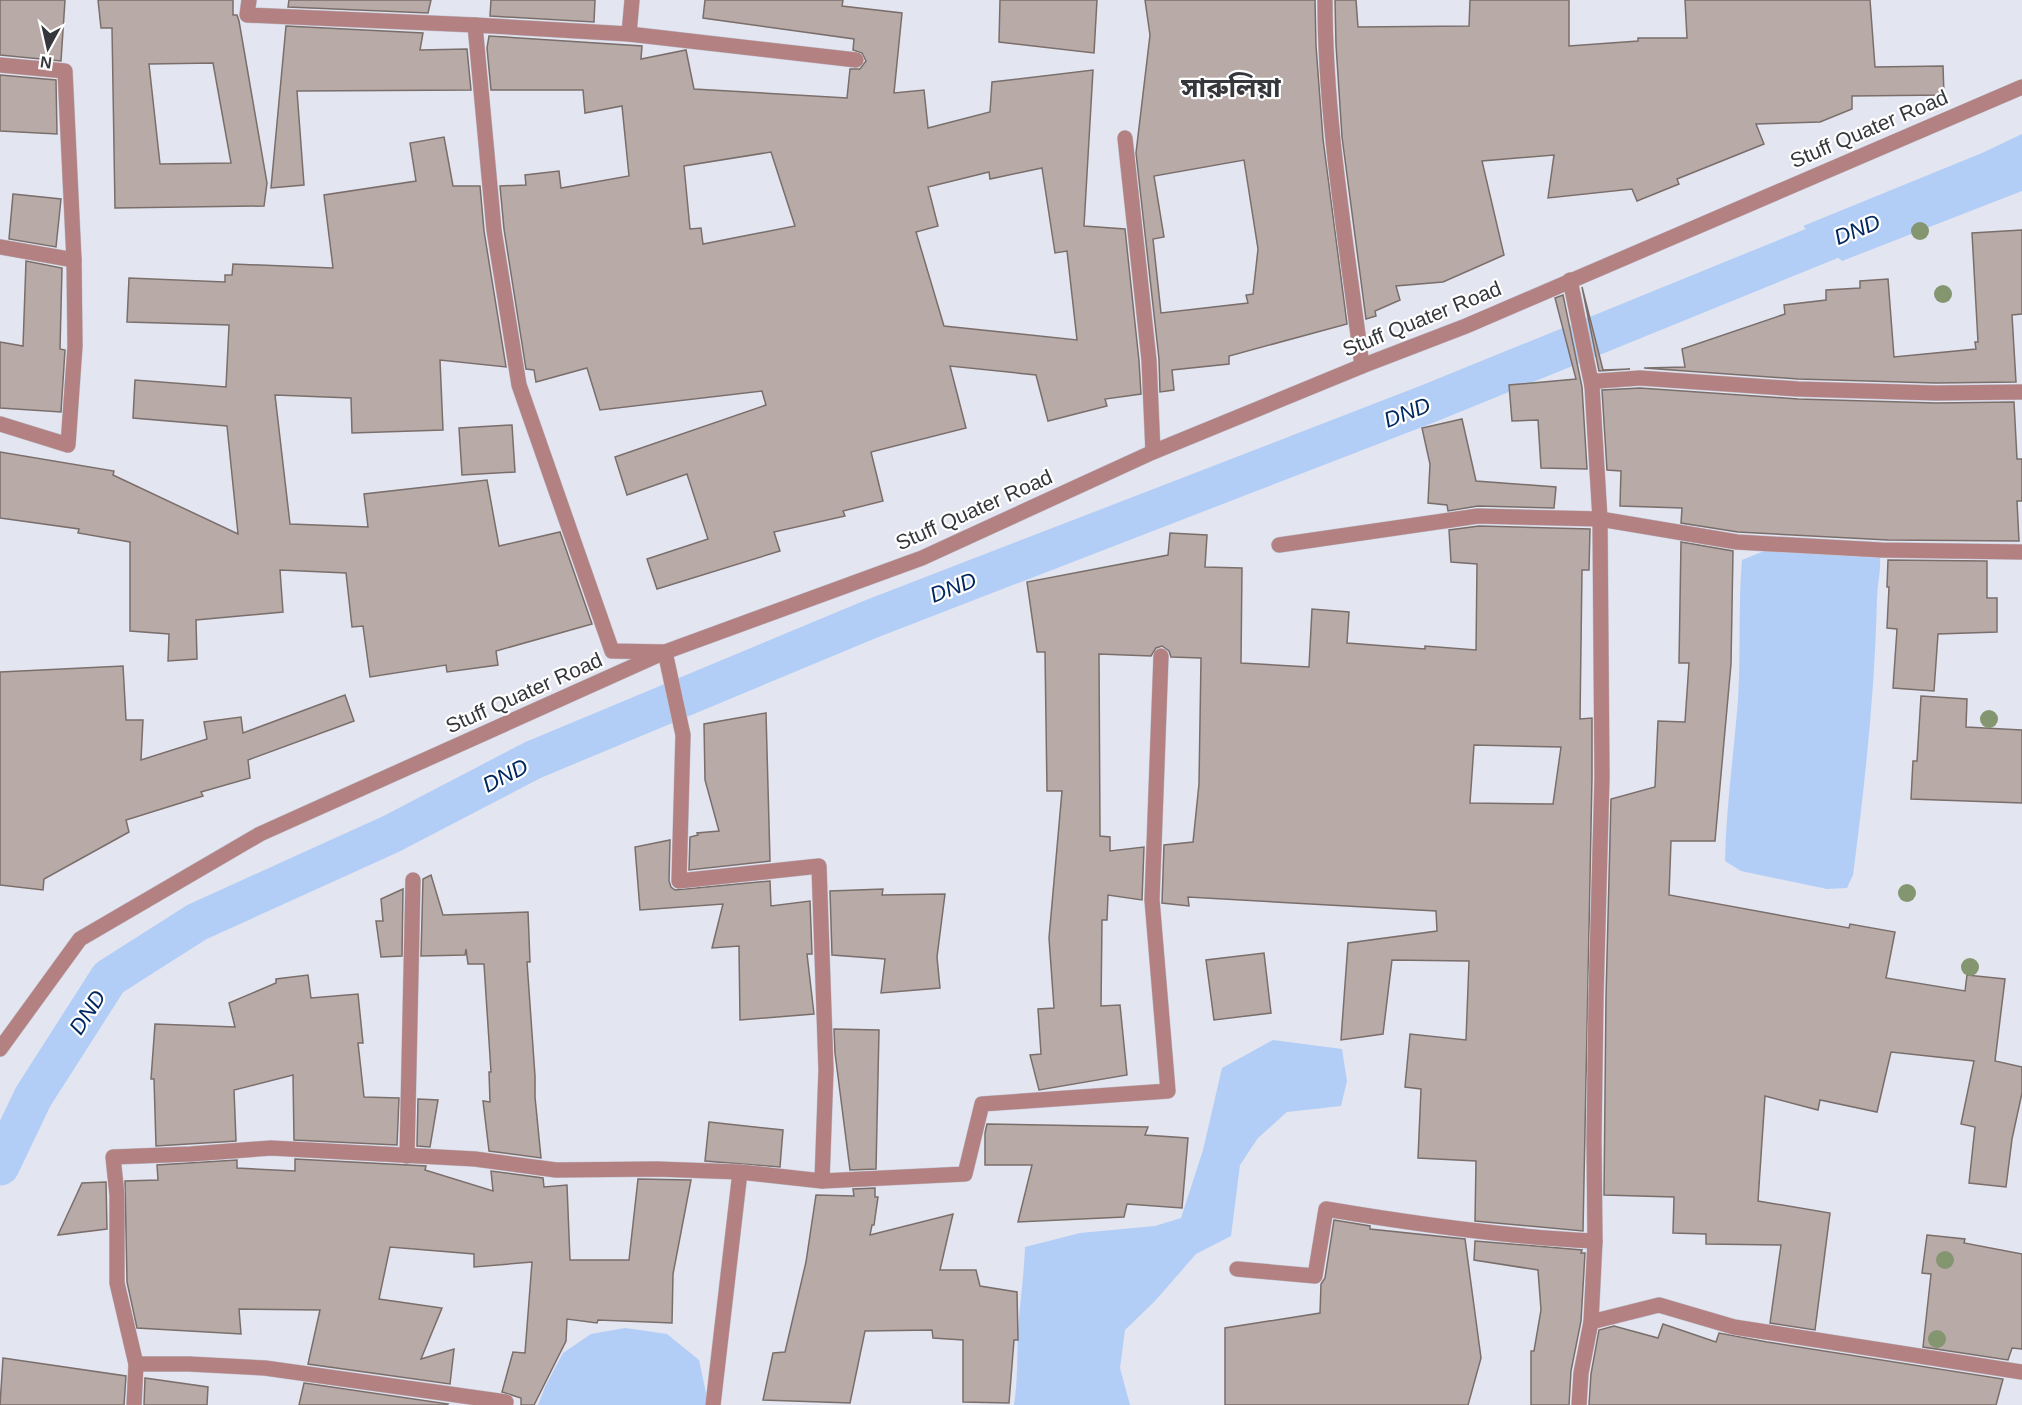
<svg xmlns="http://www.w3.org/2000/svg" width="2022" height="1405" font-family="Arial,'Noto Sans Bengali',sans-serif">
	<rect width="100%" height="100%" fill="#e3e5f1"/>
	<g fill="#b3cef6">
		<polygon points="2022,134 2022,191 1842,261 1803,226 1982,153"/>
		<path d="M 1764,551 L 1880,558 C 1881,572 1877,585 1877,599 C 1875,691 1865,783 1853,875 L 1847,888 L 1827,889 L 1741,871 L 1725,861 C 1726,807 1734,753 1738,699 C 1741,653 1738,607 1742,560 Z"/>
		<path d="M 1273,1040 L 1342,1049 L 1347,1081 L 1341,1106 L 1287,1112 L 1258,1138 L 1240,1165 L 1231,1236 L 1196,1254 L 1155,1301 L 1125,1330 L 1120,1368 L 1130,1405 L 1014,1405 C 1018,1380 1017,1355 1018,1330 C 1020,1302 1024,1275 1025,1247 L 1080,1233 L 1155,1226 L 1181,1218 L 1203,1150 L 1222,1068 Z"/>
		<polygon points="625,1328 667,1334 699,1360 706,1393 706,1405 538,1405 545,1387 563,1353 591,1334"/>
	</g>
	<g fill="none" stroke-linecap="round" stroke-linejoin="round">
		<polyline stroke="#b3cef6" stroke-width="39" points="0,1166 33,1097 109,978 197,922 391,834 533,760 871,619 1430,403 1872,223"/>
	</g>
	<g fill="#b8aba7" stroke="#7a6e6b" stroke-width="1.5" fill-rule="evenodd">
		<polygon points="0,0 65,0 61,61 0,55"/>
		<path d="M 98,0 L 233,0 L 233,15 L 237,15 L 239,21 L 267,183 L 264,206 L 115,208 L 112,28 L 101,28 ZM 213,63 L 231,163 L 160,164 L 149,64 Z"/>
		<polygon points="289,0 431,0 428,13 288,7"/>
		<polygon points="491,0 595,0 594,22 490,16"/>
		<path d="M 705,0 L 843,0 L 842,6 L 902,13 L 894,93 L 924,90 L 928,128 L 990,112 L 992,82 L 1093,70 L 1084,226 L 1125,229 L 1139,361 L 1141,394 L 1105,399 L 1107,406 L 1048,421 L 1036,375 L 950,366 L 966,428 L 871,452 L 883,501 L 843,511 L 845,516 L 774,532 L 780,551 L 657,589 L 647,559 L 708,539 L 687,474 L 627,495 L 615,457 L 766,405 L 762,391 L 600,410 L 587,368 L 536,382 L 534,370 L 526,369 L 504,229 L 500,186 L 526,185 L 525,175 L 559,171 L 561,188 L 629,176 L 622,106 L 585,113 L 583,90 L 491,90 L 487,48 L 489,36 L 642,46 L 641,59 L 686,50 L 694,89 L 847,98 L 850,69 L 860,69 L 866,61 L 862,53 L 853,50 L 854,39 L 703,18 ZM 771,152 L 795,226 L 703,244 L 701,228 L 690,229 L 684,166 ZM 1042,168 L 1055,253 L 1067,251 L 1077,340 L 944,326 L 916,232 L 938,226 L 928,187 L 989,172 L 990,179 Z"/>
		<polygon points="1000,0 1097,0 1094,53 999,42"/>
		<path d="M 1145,0 L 1315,0 L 1316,46 L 1323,139 L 1347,324 L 1229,356 L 1229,364 L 1172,370 L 1174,390 L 1160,392 L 1159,359 L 1136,153 L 1150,35 ZM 1244,160 L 1258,249 L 1253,294 L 1246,295 L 1248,303 L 1161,313 L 1153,239 L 1164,237 L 1154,176 Z"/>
		<polygon points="1335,0 1356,0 1358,27 1469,26 1470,0 1569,0 1569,46 1638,41 1638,38 1687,38 1685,0 1870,0 1875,67 1943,66 1944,95 1852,96 1852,109 1820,122 1756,124 1764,144 1677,179 1679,184 1637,201 1632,189 1548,198 1554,155 1482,161 1504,255 1443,282 1396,286 1400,300 1375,311 1376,316 1366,319 1342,137 1336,45"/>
		<polygon points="286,26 423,33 420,50 467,49 471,90 297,91 304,185 271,188"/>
		<polygon points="0,75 56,80 57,134 0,131"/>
		<polygon points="444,137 453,186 480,186 484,231 506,367 440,360 443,430 352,433 351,398 275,395 290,524 368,527 364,494 487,480 499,546 560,532 592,624 496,651 498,665 447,672 446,665 370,677 363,626 352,627 346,573 280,570 283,612 196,620 197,659 168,661 169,634 130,631 130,542 78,533 79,529 0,518 0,452 114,471 113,475 238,534 227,426 133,418 135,380 226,387 229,325 127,322 129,278 225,282 225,275 232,275 233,264 333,268 324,195 416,181 410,143"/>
		<polygon points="13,194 61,199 56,247 9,239"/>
		<polygon points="2022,230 2022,314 2012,315 2016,382 1936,383 1798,379 1644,368 1685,367 1682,349 1785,314 1784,305 1826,300 1826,290 1860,288 1860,281 1888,279 1894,357 1976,349 1975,342 1978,342 1972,233"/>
		<polygon points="26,261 62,268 60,349 65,350 61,412 0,408 0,342 23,346"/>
		<polygon points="1582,287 1603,370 1630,369 1599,371"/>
		<polygon points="1563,295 1582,387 1587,469 1541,468 1538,420 1512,421 1509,385 1576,379 1555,298"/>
		<polygon points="1640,388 1798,399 1936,403 2014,402 2017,459 2022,459 2022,501 2017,501 2019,541 1888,540 1738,532 1681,523 1682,508 1620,506 1621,471 1607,470 1602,390"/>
		<polygon points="1462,419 1476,481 1556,487 1554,508 1478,506 1448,511 1447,505 1428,503 1430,464 1422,428"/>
		<polygon points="512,425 515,472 462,475 459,428"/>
		<path d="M 1479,526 L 1590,529 L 1589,570 L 1582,570 L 1580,719 L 1592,718 L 1592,777 L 1583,1231 L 1475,1221 L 1476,1161 L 1418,1158 L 1421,1089 L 1405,1087 L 1410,1034 L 1466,1040 L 1469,961 L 1392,960 L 1383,1034 L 1341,1040 L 1348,943 L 1437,931 L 1436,911 L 1188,897 L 1189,906 L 1162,903 L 1164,845 L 1193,842 L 1199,784 L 1201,658 L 1171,657 L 1169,651 L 1162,646 L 1156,648 L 1151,656 L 1099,654 L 1100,836 L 1110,837 L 1110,851 L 1144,847 L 1142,900 L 1108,895 L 1107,920 L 1102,920 L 1101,1006 L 1120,1005 L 1127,1075 L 1039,1090 L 1030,1055 L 1041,1054 L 1038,1009 L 1054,1008 L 1049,938 L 1062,791 L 1047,791 L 1045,652 L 1037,652 L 1027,582 L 1168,555 L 1170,533 L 1207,535 L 1205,567 L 1242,568 L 1241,663 L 1309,667 L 1312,609 L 1349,612 L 1347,643 L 1425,649 L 1425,646 L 1476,650 L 1477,564 L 1451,562 L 1449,530 ZM 1474,745 L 1561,747 L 1553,804 L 1470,803 Z"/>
		<polygon points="1681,542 1733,551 1731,664 1715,841 1671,841 1669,895 1849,928 1850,924 1895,932 1886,978 1965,991 1967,975 2005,979 1995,1061 2022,1067 2022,1093 2012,1139 2006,1187 1969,1183 1975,1127 1961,1124 1974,1061 1891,1052 1877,1112 1820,1100 1818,1110 1765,1096 1758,1201 1830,1213 1815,1330 1770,1323 1781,1245 1706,1244 1706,1234 1673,1233 1674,1197 1604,1195 1606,997 1611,799 1655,787 1658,721 1685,722 1689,663 1679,663"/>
		<polygon points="1888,560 1987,561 1987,598 1997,598 1997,632 1938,634 1934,691 1893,688 1897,629 1887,628 1889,587 1887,587"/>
		<polygon points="123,666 126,720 143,720 141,760 207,739 204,722 241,717 243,733 345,695 354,721 248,760 250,778 201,792 203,796 126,820 129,832 44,879 43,890 0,885 0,672"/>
		<polygon points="1921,696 1967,699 1966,727 2022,730 2022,803 1911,799 1913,761 1917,761"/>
		<polygon points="766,713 770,861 689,870 690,837 698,835 697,833 719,831 705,780 704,724"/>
		<polygon points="670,840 669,881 671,887 675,890 770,881 771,906 810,901 812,954 807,954 814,1014 740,1020 739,946 712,948 723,904 640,910 635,847"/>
		<polygon points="431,875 443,915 528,912 530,962 527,962 535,1076 535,1097 541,1158 489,1151 483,1101 490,1102 489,1072 491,1072 484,964 468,964 466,949 465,955 421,956 423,879"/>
		<polygon points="403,889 402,956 381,957 376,921 383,921 381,899"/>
		<polygon points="883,889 882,895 945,894 937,957 940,988 881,993 885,959 832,955 830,891"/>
		<polygon points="1264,953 1271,1013 1214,1020 1206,960"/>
		<polygon points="308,975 311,998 358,994 363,1043 358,1043 364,1097 399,1098 397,1145 294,1140 293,1075 234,1090 236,1141 156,1146 154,1079 151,1079 155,1024 235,1027 229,1003 276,983 276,979"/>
		<polygon points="834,1029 879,1030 876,1169 850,1170 835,1053"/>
		<polygon points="418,1099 438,1100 430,1147 417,1146"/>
		<polygon points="709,1122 783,1130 780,1167 705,1161"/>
		<polygon points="987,1124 1148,1127 1145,1135 1188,1138 1182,1208 1127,1204 1124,1217 1018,1222 1032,1165 985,1165 985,1133"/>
		<polygon points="295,1159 426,1166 425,1170 493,1191 491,1171 543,1178 544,1187 567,1185 570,1260 629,1260 638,1179 691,1180 673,1274 672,1323 598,1320 597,1323 567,1319 566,1341 534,1405 521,1405 521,1398 502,1392 513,1352 525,1353 532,1262 474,1267 474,1254 390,1247 379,1299 442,1308 421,1359 454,1349 450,1384 308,1364 320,1310 239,1309 241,1334 137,1328 127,1282 125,1181 158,1180 157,1165 237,1160 237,1168 295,1171"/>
		<polygon points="106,1182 107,1229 58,1235 82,1183"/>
		<polygon points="875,1188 875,1197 878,1197 874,1225 872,1225 870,1235 953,1214 940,1270 976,1270 980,1286 1017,1292 1018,1340 1014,1340 1009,1403 963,1402 963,1340 933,1338 932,1330 865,1331 850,1403 763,1400 773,1353 785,1352 806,1262 816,1195 854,1196 853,1189"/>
		<polygon points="1334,1220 1370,1226 1370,1229 1465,1239 1481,1358 1468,1405 1225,1405 1225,1328 1320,1313 1321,1284 1325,1278"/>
		<polygon points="1927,1235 1965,1239 1964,1243 2022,1254 2022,1349 2012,1348 2008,1360 1923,1347 1931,1274 1922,1273"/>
		<polygon points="1475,1241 1582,1250 1581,1253 1585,1253 1581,1321 1571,1371 1569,1405 1531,1405 1531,1351 1534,1351 1541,1310 1538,1270 1474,1260"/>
		<polygon points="1663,1324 1716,1342 1719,1333 1767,1342 2003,1379 1996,1405 1589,1405 1591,1374 1599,1330 1614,1326 1658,1338"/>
		<polygon points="3,1358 126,1376 124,1405 0,1405"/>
		<polygon points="145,1378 208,1387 207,1405 144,1405"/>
		<polygon points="304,1383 448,1404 447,1405 299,1405"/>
	</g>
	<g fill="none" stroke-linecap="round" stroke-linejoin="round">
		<g stroke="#c0c2cd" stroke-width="16">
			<g id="minor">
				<polyline points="249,0 247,15 475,25"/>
				<polyline points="632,0 629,34 475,25 494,230 519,385 612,651 665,652 683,735 679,881 819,866 826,1070 822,1181"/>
				<path d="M 1325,0 C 1325,122 1347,245 1362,366"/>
				<polyline points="629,34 856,60"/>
				<polyline points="0,65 65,71 74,260 75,346 68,445 0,424"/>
				<polyline points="1125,138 1149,360 1153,452"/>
				<polyline points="0,247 74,260"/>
				<polyline points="1570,280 1592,386 1600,519 1602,777 1596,997 1594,1140 1595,1241 1591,1322 1581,1373 1579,1405"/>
				<polyline points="1592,386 1598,381 1640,378 1798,389 1936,393 2022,392"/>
				<polyline points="1279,545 1478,516 1600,519 1737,542 1881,550 2022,552"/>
				<polyline points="0,1049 80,939 260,834 665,652 922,558 1153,452 1362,366 1466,326 2022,87"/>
				<polyline points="407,1156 413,880"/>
				<polyline points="740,1172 822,1181 965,1174 982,1104 1168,1091 1152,900 1161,656"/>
				<path d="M 1237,1269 L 1315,1276 L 1326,1209 C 1415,1224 1505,1237 1595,1241"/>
				<polyline points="1591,1322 1659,1305 1734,1327 2022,1372"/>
				<polyline points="136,1364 189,1364 265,1368 506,1402"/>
				<polyline points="134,1405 136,1364 117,1283 117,1195 113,1157 191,1154 271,1148 475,1159 556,1170 657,1169 740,1172 713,1405"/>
			</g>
		</g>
		<use href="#minor" stroke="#b38182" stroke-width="15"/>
	</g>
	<g fill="#839670">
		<circle cx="1920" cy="231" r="9"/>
		<circle cx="1943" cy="294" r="9"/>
		<circle cx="1989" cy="719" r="9"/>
		<circle cx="1907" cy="893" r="9"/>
		<circle cx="1970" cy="967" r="9"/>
		<circle cx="1945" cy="1260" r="9"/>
		<circle cx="1937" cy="1339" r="9"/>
	</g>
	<g text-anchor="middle" stroke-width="4.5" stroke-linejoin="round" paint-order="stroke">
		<g font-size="21" fill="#36373c" stroke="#fff">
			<text transform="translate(1869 129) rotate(-23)" y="7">Stuff Quater Road</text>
			<text transform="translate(1422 319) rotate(-22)" y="7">Stuff Quater Road</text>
			<text transform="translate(974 510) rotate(-24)" y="7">Stuff Quater Road</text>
			<text transform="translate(524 693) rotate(-24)" y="7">Stuff Quater Road</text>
		</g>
		<g font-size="22" font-style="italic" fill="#002860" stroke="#fff">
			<text transform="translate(1857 229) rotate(-22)" y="8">DND</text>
			<text transform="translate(1407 412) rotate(-21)" y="8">DND</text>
			<text transform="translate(953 587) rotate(-21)" y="8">DND</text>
			<text transform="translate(505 775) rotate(-27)" y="8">DND</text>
			<text transform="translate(87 1012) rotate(-57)" y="8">DND</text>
		</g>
		<g font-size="27" font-weight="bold" fill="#36373c" stroke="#fff">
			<text x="1231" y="97">সারুলিয়া</text>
		</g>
	</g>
	<g transform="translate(48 48) rotate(188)" stroke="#ffffff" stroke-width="4.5" paint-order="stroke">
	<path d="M0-4.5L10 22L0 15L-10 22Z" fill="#36373c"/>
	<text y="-9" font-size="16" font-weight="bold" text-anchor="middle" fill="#36373c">N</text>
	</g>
</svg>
